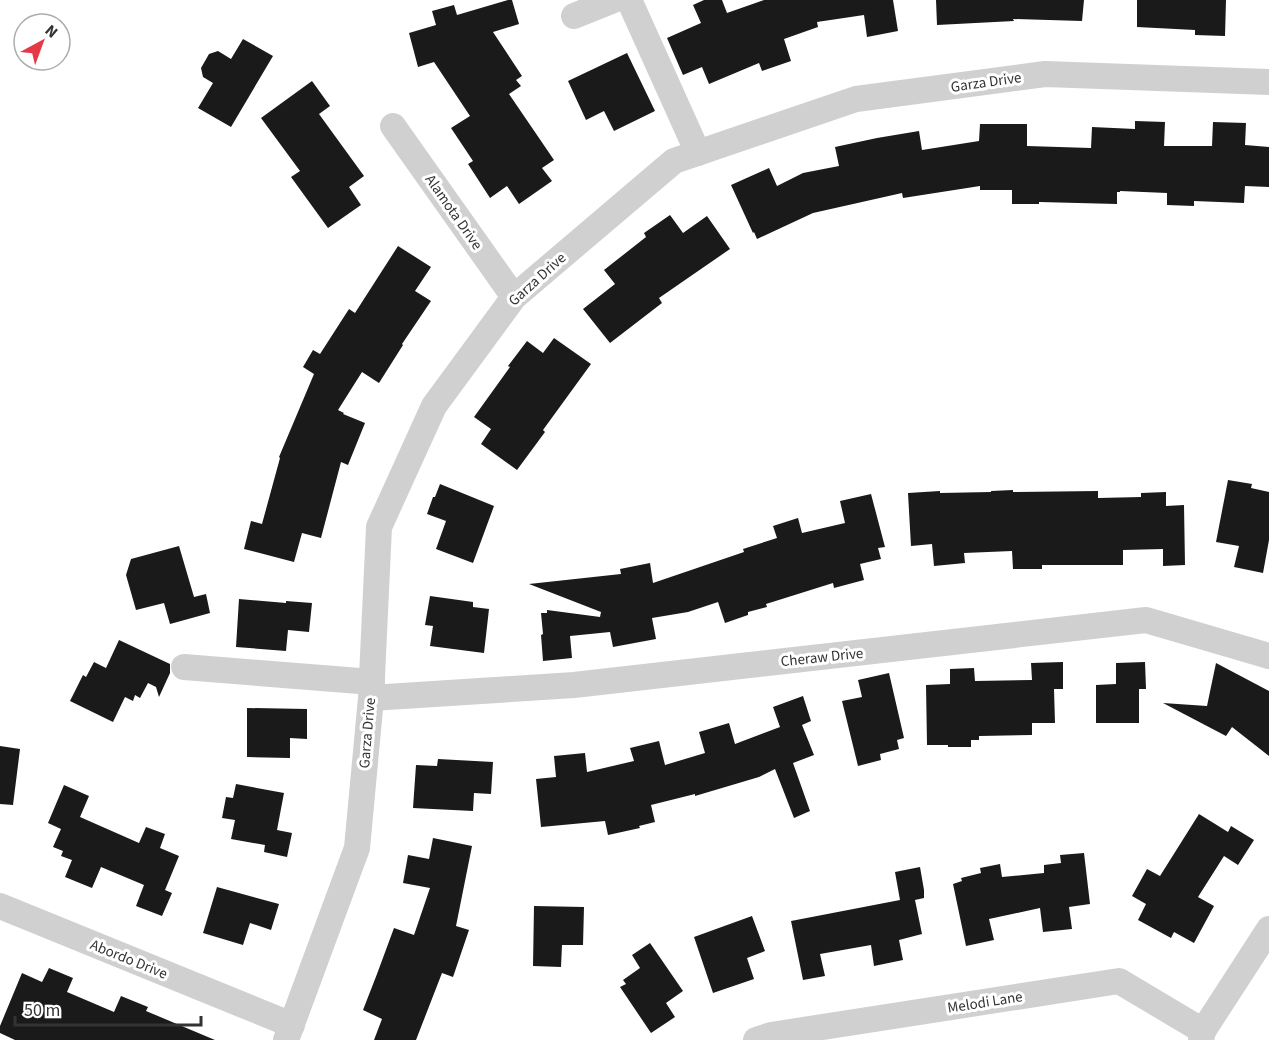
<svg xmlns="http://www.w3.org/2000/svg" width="1269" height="1040" font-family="'Source Sans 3',sans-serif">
	<rect width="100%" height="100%" fill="#fff"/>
	<g fill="#1a1a1a">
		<polygon points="508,0 512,0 519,24 493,32 522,76 516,80 521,86 509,94 554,160 542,168 552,181 519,204 507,186 490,198 468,164 473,161 451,128 470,116 434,62 418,67 409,33 436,25 432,11 454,5 457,15"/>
		<polygon points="704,0 722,0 727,13 764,0 893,0 898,31 867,37 864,15 817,22 818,27 784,39 791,61 762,71 759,63 709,84 702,67 683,75 667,38 701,23 693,5"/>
		<polygon points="936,0 1084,0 1082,21 1013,19 1014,21 937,25"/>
		<polygon points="1137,0 1226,0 1225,36 1195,35 1195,30 1137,27"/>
		<polygon points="243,39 273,56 231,127 198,108 213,83 203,77 201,68 209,54 218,51 231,59"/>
		<polygon points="627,53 655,111 614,131 604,111 586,120 568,81"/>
		<polygon points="312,81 330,106 319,114 364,176 349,187 361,205 328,228 291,177 300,171 261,118"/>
		<polygon points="1135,121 1165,122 1164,146 1212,146 1213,122 1246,123 1245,145 1269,147 1269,187 1245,186 1244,203 1194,201 1194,206 1167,205 1167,193 1120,191 1120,192 1117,192 1117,204 1039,202 1039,204 1012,204 1012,190 980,190 980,186 903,198 902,193 813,213 757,239 754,232 753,233 731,185 769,168 777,186 803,173 839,166 835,147 877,138 919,131 922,150 979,141 980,124 1027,124 1027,146 1091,148 1092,127 1135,129"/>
		<polygon points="670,215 683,233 707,216 730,249 659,298 662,303 610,343 583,309 615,284 604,270 646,237 644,233"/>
		<polygon points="398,246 431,267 415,291 431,301 402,344 403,345 379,383 362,372 338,410 344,413 343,414 365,423 348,465 341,462 321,538 302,533 294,562 244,549 251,521 262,524 280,458 279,457 314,374 303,367 313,350 320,354 349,309 355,313"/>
		<polygon points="554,338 591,364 543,430 545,432 517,470 481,444 491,429 474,417 510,367 508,366 527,341 543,353"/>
		<polygon points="1228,480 1252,484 1251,488 1269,492 1269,540 1263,573 1234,567 1239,546 1216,542"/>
		<polygon points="440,484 494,506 473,563 436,549 446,521 427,514 433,497 435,497"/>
		<polygon points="1013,490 1013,492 1098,491 1098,498 1141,497 1141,493 1166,492 1166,506 1184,505 1185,565 1163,566 1163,549 1123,550 1123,565 1042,565 1042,569 1013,569 1012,551 964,553 965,563 934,566 932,544 911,546 908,493 940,491 940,493 991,492 991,491"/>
		<polygon points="871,494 885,547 878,548 881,559 860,564 864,580 834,588 833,583 766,604 767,607 748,612 748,615 725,623 718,602 688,612 652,618 656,639 613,647 610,632 570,636 572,658 543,661 541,635 543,634 541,613 547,613 547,610 600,617 601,612 529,584 621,574 620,569 650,563 653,583 744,552 743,549 777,538 773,526 798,518 802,533 845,523 840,501"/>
		<polygon points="179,546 194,597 206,594 210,613 170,624 164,603 136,610 126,575 131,559"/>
		<polygon points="430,596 473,602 473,607 489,609 484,653 430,646 433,626 425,625"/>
		<polygon points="239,599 286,603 286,601 312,603 309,632 288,630 286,651 236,647"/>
		<polygon points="119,640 170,664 170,673 159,697 156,687 148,683 140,698 135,695 133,701 125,697 113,722 70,701 83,675 86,677 94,662 106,668"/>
		<polygon points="1063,662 1063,689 1054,689 1055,723 1032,723 1032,735 979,736 979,740 971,740 971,747 948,747 948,745 927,745 926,685 950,684 950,669 974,668 975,681 1032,680 1031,663"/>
		<polygon points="1145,662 1146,689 1139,689 1139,723 1096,723 1096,685 1116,684 1116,663"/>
		<polygon points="1216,663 1269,691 1269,756 1232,727 1226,736 1163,703 1207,706"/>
		<polygon points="889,673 904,738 897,740 899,749 880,754 881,760 858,766 842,701 862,697 858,680"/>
		<polygon points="803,696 811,721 802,725 814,755 793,763 810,811 794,818 775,769 759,777 695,796 695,794 651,805 655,822 639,826 640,828 608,835 605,821 541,827 536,779 556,777 554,756 585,753 587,772 634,761 630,748 659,741 665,765 705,753 699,732 729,723 735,744 780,727 773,707"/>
		<polygon points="247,708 307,709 307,739 290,738 290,758 247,757"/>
		<polygon points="0,746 20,749 13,805 0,804"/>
		<polygon points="438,759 493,762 491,794 474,793 473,811 413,808 416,765 437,766"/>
		<polygon points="236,784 284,793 277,830 292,833 287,857 264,852 265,845 231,839 235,820 222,818 226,797 233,798"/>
		<polygon points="64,785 89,796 80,817 139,843 146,827 165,834 160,848 179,856 165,890 172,893 162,916 136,906 144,885 101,867 92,888 65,877 72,860 61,856 63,851 53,847 61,829 48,823"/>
		<polygon points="1199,814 1228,832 1231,826 1254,840 1238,865 1224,856 1198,897 1214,906 1194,943 1174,932 1171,938 1138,920 1146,904 1132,896 1147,869 1160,876"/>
		<polygon points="433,838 472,846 456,926 469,930 453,977 442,973 416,1040 374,1040 382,1019 363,1010 377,974 394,928 414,935 430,888 403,883 408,855 429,859"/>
		<polygon points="1084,853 1090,904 1069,907 1072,929 1043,932 1040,908 989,919 994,940 966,946 953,884 962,881 961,878 981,873 980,868 1000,864 1002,877 1044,873 1044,865 1061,863 1060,855"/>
		<polygon points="920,867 924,890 924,898 915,900 922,934 899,940 903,960 874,966 871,945 820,954 825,976 803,980 791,921 900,900 895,872"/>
		<polygon points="217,887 279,904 271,930 250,923 243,945 203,933"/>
		<polygon points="534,906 584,907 583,945 562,945 561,967 533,966"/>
		<polygon points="752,916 765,951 747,958 754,979 713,993 694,937"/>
		<polygon points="650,943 683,991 666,1003 675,1017 651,1033 620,987 626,984 623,980 640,968 632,955"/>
		<polygon points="49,968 73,978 67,992 114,1012 121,996 148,1007 146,1011 215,1040 15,1040 0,1033 0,1026 22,973 42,982"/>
	</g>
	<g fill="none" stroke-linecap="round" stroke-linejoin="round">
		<g stroke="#d0d0d0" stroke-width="26">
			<polyline points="627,0 630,2 698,153"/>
			<polyline points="574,16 614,0"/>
			<polyline points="393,126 514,297"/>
			<polyline points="184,667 372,682"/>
			<polyline points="371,698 574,685 1146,620 1269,656"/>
			<polyline points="0,906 292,1025"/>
			<polyline points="286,1040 357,848 371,698 379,527 434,406 514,297 674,161 856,99 1045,74 1269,82"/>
			<polyline points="756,1040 771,1035 1119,981 1203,1031"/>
			<polyline points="1201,1040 1203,1031 1269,929"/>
		</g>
	</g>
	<g text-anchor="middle" stroke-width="6" stroke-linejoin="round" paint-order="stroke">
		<g font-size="15" fill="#333" stroke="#fff">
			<text transform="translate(986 82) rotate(-8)" y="5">Garza Drive</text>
			<text transform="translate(454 212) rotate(55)" y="5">Alamota Drive</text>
			<text transform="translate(537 279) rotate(-42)" y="5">Garza Drive</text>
			<text transform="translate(822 657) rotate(-6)" y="5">Cheraw Drive</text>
			<text transform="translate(367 733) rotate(-85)" y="5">Garza Drive</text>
			<text transform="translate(129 959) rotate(22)" y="5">Abordo Drive</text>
			<text transform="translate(985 1002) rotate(-9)" y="5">Melodi Lane</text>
		</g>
	</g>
	<g transform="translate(42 42) rotate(41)"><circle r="28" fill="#ffffff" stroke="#adadad" stroke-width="1.5"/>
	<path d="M0-4.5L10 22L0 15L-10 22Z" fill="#e63946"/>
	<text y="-9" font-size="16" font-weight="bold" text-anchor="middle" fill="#333333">N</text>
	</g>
	<path d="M15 1016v9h186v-9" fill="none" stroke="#333333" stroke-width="3"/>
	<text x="24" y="1016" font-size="18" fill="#333333" stroke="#ffffff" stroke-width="4.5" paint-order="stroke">50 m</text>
</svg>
